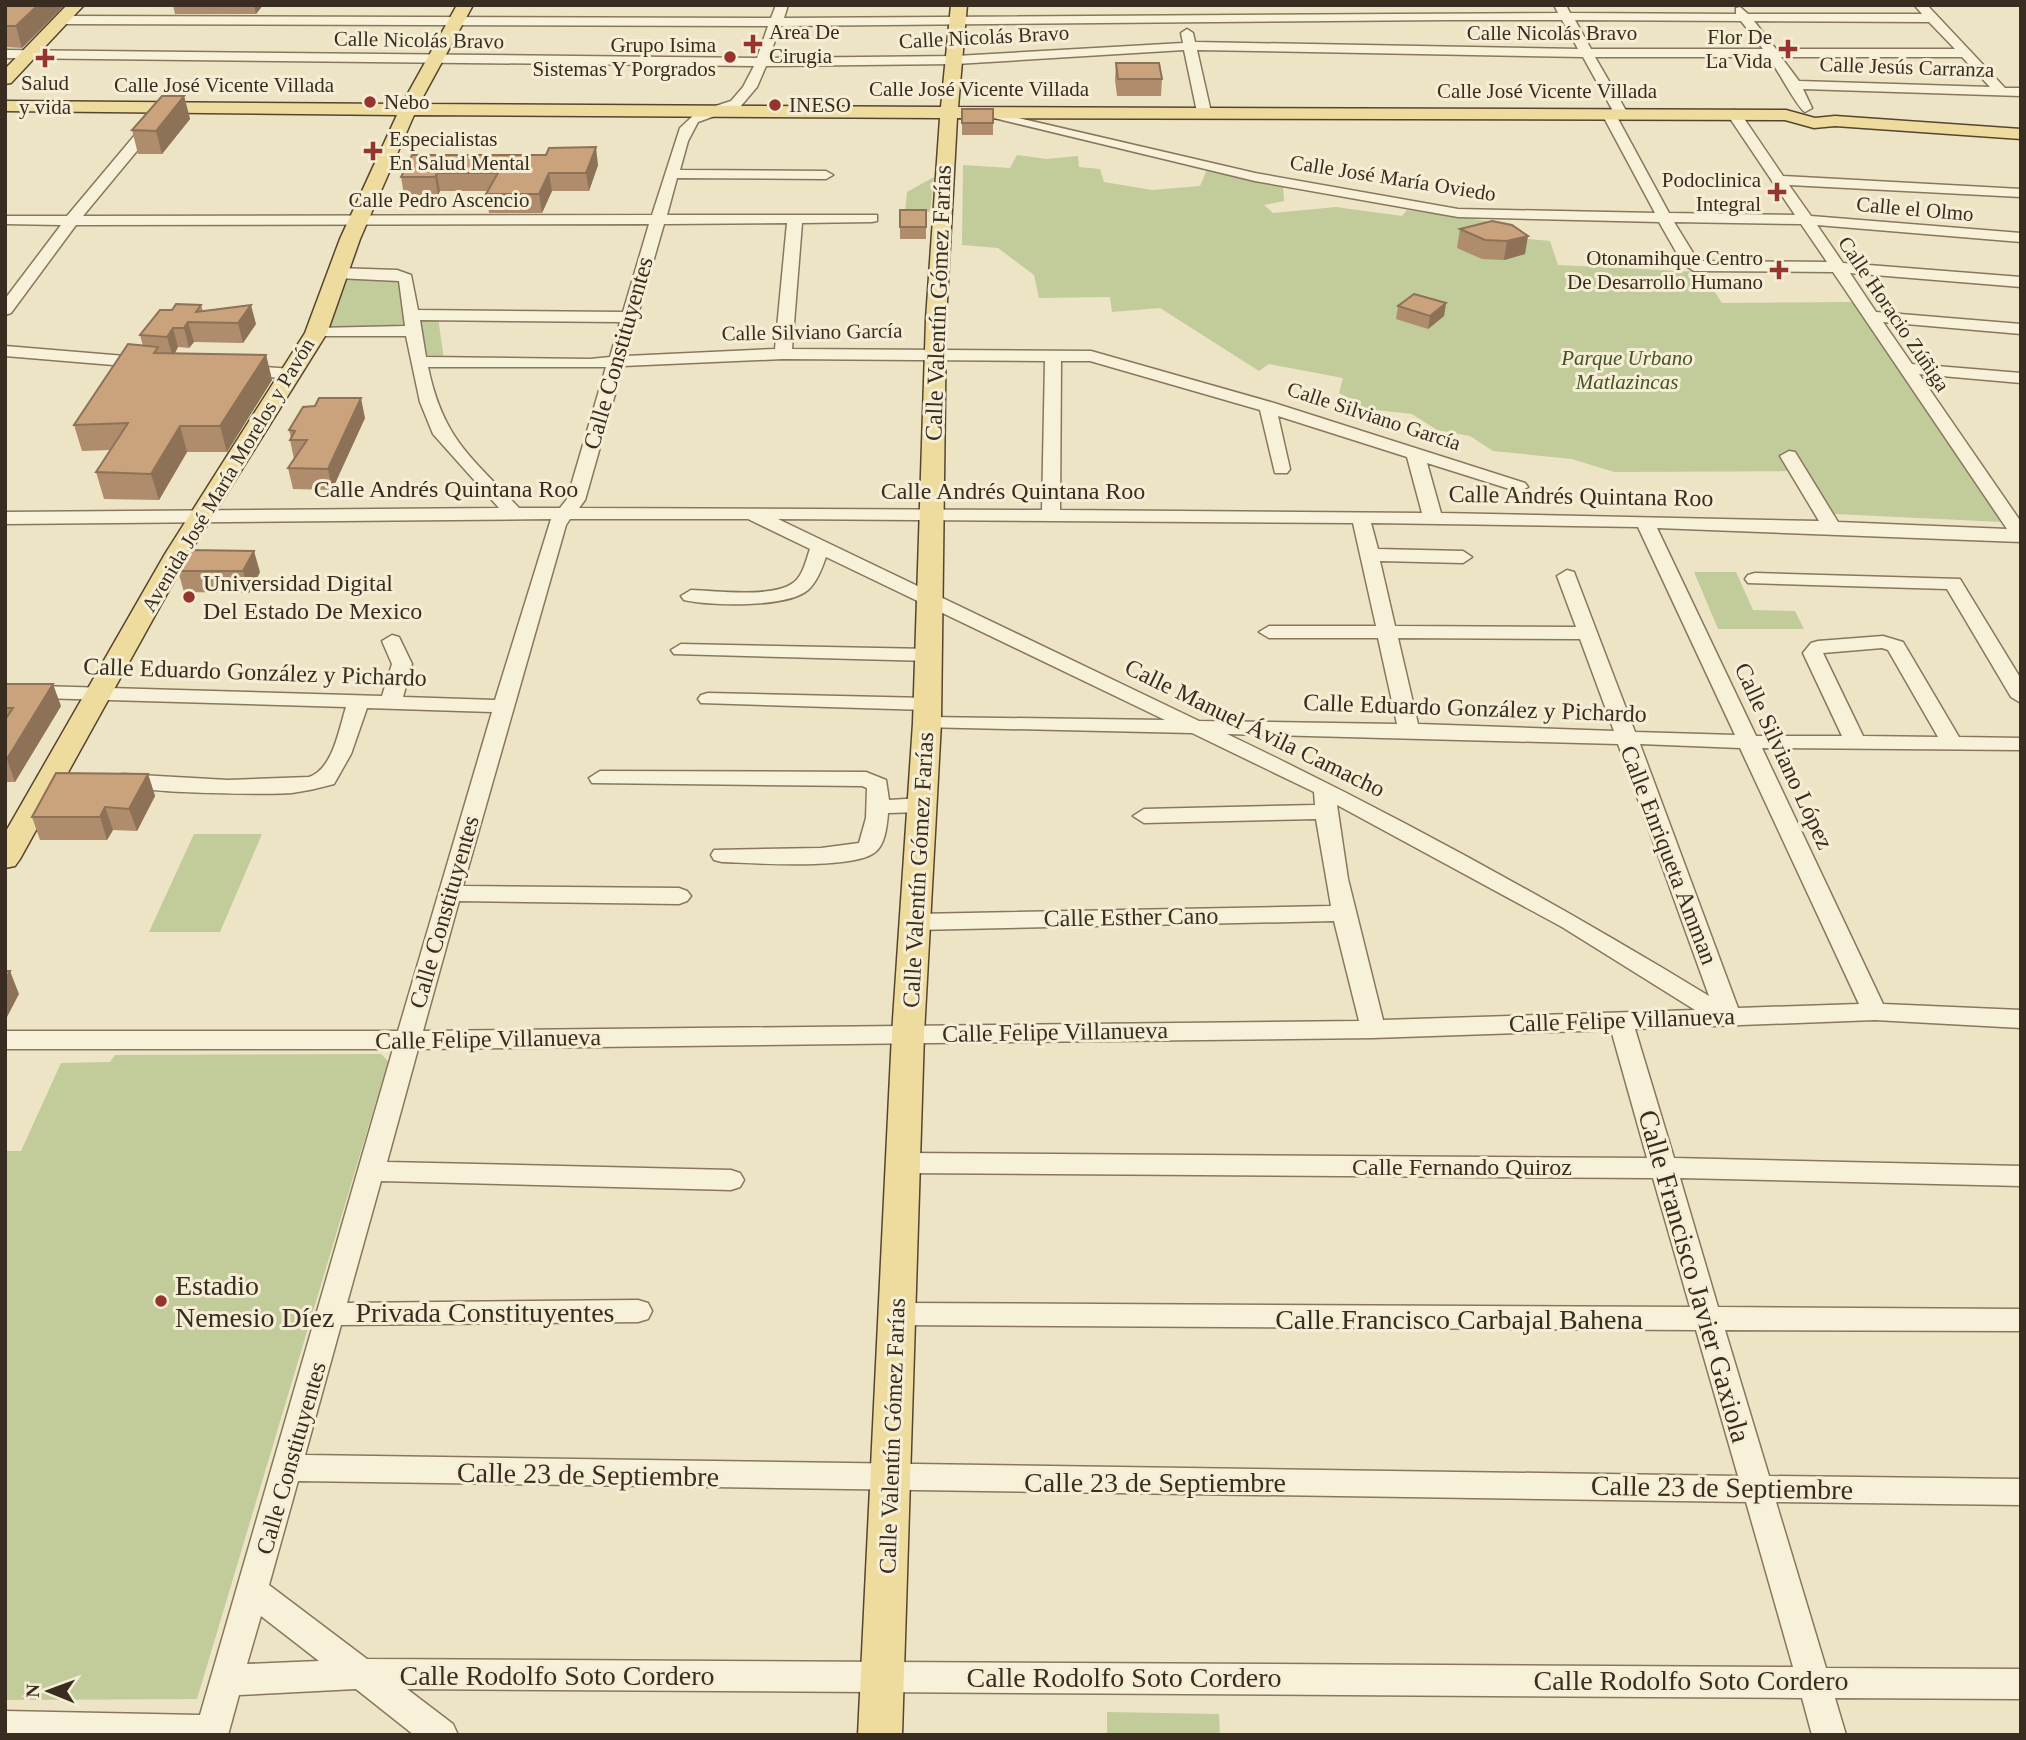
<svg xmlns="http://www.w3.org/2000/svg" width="2026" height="1740" font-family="Georgia,serif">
	<rect width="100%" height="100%" fill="#ede4c6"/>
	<g fill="#c2cb9a">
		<polygon points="1017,155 1047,159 1078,156 1079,167 1100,169 1104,182 1152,190 1200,186 1208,167 1283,185 1284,201 1264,205 1273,213 1336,207 1402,216 1407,210 1488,221 1488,235 1550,241 1558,265 1702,272 1722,303 1857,302 2002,522 1835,514 1807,471 1614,472 1572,459 1493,451 1470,436 1437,430 1412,414 1367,409 1339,393 1343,378 1269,364 1259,371 1160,308 1112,312 1110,297 1039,298 1034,275 998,248 962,245 963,165 1010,168"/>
		<polygon points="934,177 930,212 905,212 907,192"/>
		<polygon points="346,275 401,277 407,329 327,330"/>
		<polygon points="438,317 444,360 428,359 419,318"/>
		<polygon points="1694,572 1736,572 1753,610 1795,611 1804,629 1718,629"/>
		<polygon points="194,834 262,834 220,932 149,932"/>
		<polygon points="381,1054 388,1061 197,1699 5,1700 5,1151 21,1151 61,1063 110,1062 115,1055"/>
		<polygon points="1107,1712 1219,1714 1220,1735 1107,1735"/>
	</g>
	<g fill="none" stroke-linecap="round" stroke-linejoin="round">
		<g stroke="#88775c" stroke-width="3">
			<g id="minor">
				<path d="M 776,5 L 788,5 L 784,18 L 1558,13 L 1554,5 L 1566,5 L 1570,13 L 1736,14 L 1736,8 L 1740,7 L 1748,14 L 1922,14 L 1916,7 L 1927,5 L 2005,88 L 2021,88 L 2021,96 L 1803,89 L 1812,108 L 1805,112 C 1798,109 1777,68 1768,57 L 1595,57 L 1628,114 L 1617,117 L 1669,213 L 1795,215 L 1727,114 L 1734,110 L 1739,111 L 1783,176 L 2021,189 L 2021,197 L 1789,185 L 1811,216 L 2021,233 L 2021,242 L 1817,225 L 1843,263 L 2021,277 L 2021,287 L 1850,273 L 1876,312 L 2021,324 L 2021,334 L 1883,322 L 1912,364 L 2021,373 L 2021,383 L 1919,374 L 2021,522 L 2021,542 L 1657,528 L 1756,736 L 1842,736 L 1803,653 L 1811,643 L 1818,641 L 1883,636 L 1903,642 L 1959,737 L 2021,738 L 2021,750 L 1762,748 L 1883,1004 L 2021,1010 L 2021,1028 L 1875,1020 L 1635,1029 L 1674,1158 L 2021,1166 L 2021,1186 L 1680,1178 L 1718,1307 L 2021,1309 L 2021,1331 L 1725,1330 L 1769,1476 L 2021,1479 L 2021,1505 L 1776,1502 L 1826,1668 L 2021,1669 L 2021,1699 L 1835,1698 L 1846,1735 L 1812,1735 L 1802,1698 L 407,1689 L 453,1724 L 458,1735 L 414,1735 L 356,1689 L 239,1695 L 228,1735 L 5,1735 L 5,1711 L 200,1715 L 393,1049 L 5,1049 L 5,1031 L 398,1031 L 492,712 L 367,708 L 351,754 L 334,784 C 320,788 306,791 292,793 C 268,795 120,794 111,781 L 122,774 L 228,780 L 309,777 C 333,769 339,729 346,707 L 5,697 L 5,685 L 382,696 L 392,664 L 382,641 L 392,635 L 399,637 L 412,664 L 403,697 L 495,700 L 551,519 L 5,524 L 5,512 L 499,508 L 433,434 L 420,402 L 406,336 L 310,336 L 308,333 L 316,328 L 405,326 L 399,281 L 337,278 L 329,273 L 337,268 L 397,270 L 411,275 L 418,310 L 623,312 L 649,224 L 76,225 L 11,313 L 5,315 L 5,299 L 61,225 L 5,224 L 5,216 L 67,216 L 150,117 L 160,117 L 160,123 L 83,216 L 652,215 L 680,128 L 697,112 L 731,101 L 743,87 L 754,66 L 5,58 L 5,50 L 757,58 L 768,26 L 61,24 L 55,20 L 61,16 L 771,18 ZM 1446,20 L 1562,20 L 1578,49 L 1195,42 L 1193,33 L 1187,29 L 1181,33 L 1183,43 L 956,56 L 769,58 L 780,26 ZM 1575,20 L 1741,21 L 1763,49 L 1591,49 ZM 1754,21 L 1929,22 L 1955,49 L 1776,49 ZM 1184,50 L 1197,112 L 1204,116 L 1211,112 L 1197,50 L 1583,57 L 1613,111 L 1602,114 L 1655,213 L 1458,209 L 1255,173 L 980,109 L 973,113 L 1255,181 L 1458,217 L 1659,222 L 1683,264 L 1694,271 L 1833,272 L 2007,529 L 1838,522 L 1795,452 L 1789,451 L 1780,456 L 1819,521 L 1441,513 L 1427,463 L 1519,492 L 1528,487 L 1525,483 L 1274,403 L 1091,351 L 792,349 L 802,223 L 872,222 L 877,221 L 877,215 L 667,215 L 677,178 L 826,179 L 833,175 L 826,171 L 680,170 L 688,141 L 698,122 L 740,107 L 757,87 L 766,66 L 956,64 ZM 1781,57 L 1962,57 L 1990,87 L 1799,81 ZM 1674,222 L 1801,224 L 1827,262 L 1698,261 ZM 787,223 L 775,349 L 626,356 L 664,224 ZM 420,320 L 620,322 L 610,357 L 590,359 L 426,357 ZM 783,359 L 1045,361 L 1042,510 L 579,508 L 585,500 L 623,366 ZM 1061,361 L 1090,361 L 1260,410 L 1275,473 L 1287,473 L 1290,469 L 1278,416 L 1407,457 L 1422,513 L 1060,510 ZM 428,367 L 606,367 L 567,499 L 560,508 L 519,508 C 471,457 443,439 428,367 ZM 570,519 L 748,519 L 810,549 C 806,560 803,576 793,583 C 773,598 716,591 691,590 L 681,596 L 684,600 C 710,606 787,608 808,590 C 817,582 822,568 826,557 L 1165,720 L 927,717 L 917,723 L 920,727 L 1192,733 L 1314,792 L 1315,805 L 1144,809 L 1133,816 L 1144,823 L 1316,819 L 1331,906 L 916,914 L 908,917 L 904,922 L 908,927 L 916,930 L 1334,921 L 1359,1021 L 423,1031 L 459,901 L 679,904 L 687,901 L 691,896 L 687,891 L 679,888 L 463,886 L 566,525 ZM 778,519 L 1353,523 L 1376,626 L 1269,626 L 1259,632 L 1269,638 L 1378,638 L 1397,724 L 1199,721 ZM 1371,523 L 1638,527 L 1735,735 L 1635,732 L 1574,572 L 1567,570 L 1557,576 L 1576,627 L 1395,626 L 1380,561 L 1463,563 L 1472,557 L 1463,551 L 1378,549 ZM 1398,638 L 1580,639 L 1614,731 L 1418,724 ZM 1882,648 L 1888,650 L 1938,737 L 1863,736 L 1823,653 ZM 1227,734 L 1618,744 L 1709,996 C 1553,901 1392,813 1227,734 ZM 1640,744 L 1740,748 L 1859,1004 L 1738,1008 ZM 1337,805 L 1562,927 L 1695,1010 L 1383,1020 L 1348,879 ZM 1611,1030 L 1647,1158 L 904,1153 L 895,1156 L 891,1163 L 895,1170 L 904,1173 L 1653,1178 L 1690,1307 L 896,1303 L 886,1306 L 882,1314 L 886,1322 L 896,1325 L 1696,1330 L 1738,1476 L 305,1455 L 341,1325 L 638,1322 L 648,1319 L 652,1311 L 648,1303 L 638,1300 L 347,1303 L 381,1181 L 731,1190 L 740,1187 L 744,1180 L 740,1173 L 731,1170 L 387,1162 L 418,1049 L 1373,1038 ZM 298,1481 L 1746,1502 L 1793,1667 L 367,1659 L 269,1585 ZM 261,1616 L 319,1661 L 247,1664 Z"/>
				<polygon points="5,346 149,358 157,363 149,368 5,356"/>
				<polygon points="239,365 292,369 300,374 292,379 233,374 231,370"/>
				<polygon points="1755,573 1960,579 2021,679 2021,703 2011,697 1947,589 1748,583 1745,579 1748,575"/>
				<polygon points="681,644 930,649 940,655 930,661 674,654 671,650"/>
				<polygon points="708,693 927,698 937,704 927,710 701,703 698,699 701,695"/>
				<path d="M 600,771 L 866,772 L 886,780 L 889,800 L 922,798 L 933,805 L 922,812 L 888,813 C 887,826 885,846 874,853 C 850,870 753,863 722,862 L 714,860 L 711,855 L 714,850 L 821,848 L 859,843 L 866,818 L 867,788 L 862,786 L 592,783 L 589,778 Z"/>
			</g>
		</g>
		<g stroke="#564430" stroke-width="3">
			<g id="major">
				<polygon points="67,5 84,5 11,83 5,84 5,69"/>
				<polygon points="457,5 473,5 419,104 941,107 951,5 967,5 958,107 1786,110 1815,118 1835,116 2021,129 2021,139 1835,126 1814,128 1785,120 957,118 946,319 941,723 924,1034 902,1735 858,1735 892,1034 913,723 926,319 940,118 414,115 360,239 327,333 189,554 20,859 15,866 5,868 5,833 165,554 305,333 340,239 397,115 5,111 5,101 402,104"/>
			</g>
		</g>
		<use href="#minor" fill="#f8f1d9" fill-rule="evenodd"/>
		<use href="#major" fill="#eedc9f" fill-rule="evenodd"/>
	</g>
	<g fill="#ae8c6c">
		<polygon points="5,5 65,5 22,48 5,47"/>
		<polygon points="173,5 263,5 256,14 175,14"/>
		<polygon points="1116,63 1162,79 1161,96 1117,96 1115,80"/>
		<polygon points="184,96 190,119 162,154 138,154 132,130"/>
		<rect x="962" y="109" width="31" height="26"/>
		<polygon points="412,155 598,165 589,191 552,191 542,213 489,213 486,194 488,191 440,191 438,195 404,195 401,177"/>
		<polygon points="926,210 926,239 900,239 900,227"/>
		<polygon points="1492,221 1525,254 1504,260 1482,259 1457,248 1460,229"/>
		<polygon points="1446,303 1444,316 1428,329 1396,319 1398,306"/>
		<polygon points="201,305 203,311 256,324 243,343 194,342 189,348 178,347 174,354 266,355 272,380 227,452 187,452 159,500 104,499 96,472 111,450 82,451 74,425 143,346 140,335 172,310"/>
		<polygon points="365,418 332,490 293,489 288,468 294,459 290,440 291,438 289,430"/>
		<polygon points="189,550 260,572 249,593 184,592 178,571"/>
		<polygon points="5,684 61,706 15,782 5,782"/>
		<polygon points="148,774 155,796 137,831 113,830 107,840 40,840 32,817"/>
	</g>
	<g fill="#8d7258">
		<polygon points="38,5 65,5 22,48 16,26"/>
		<polygon points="254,5 263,5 256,14"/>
		<polygon points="184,96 190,119 162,154 156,131"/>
		<polygon points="596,147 598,165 589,191 586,173"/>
		<polygon points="437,173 440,191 438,195 435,177"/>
		<polygon points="549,173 552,191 542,213 539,194"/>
		<polygon points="1528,236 1525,254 1504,260 1507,241"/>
		<polygon points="1446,303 1444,316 1428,329 1430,316"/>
		<polygon points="251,305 256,324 243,343 238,323"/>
		<polygon points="188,322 194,342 189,348 184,328"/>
		<polygon points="173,328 178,347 173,357 167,337"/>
		<polygon points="266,355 272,380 227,452 220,426"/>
		<polygon points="361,398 365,418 332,490 328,469"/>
		<polygon points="180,426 187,452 159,500 151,474"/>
		<polygon points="254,551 260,572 249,593 243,571"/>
		<polygon points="53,684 61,706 15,782 7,759"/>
		<polygon points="148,774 155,796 137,831 129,809"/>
		<polygon points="105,807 113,830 107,840 100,817"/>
		<polygon points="10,971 19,994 5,1021 5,980"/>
	</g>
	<g fill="#caa37d" stroke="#8d7258" stroke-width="2">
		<polygon points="5,5 38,5 16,26 5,26"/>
		<polygon points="1116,63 1159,63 1162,79 1118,79"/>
		<polygon points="162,96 184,96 156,131 132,130"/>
		<rect x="962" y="109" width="31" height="14"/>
		<polygon points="596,147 586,173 549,173 539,194 486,194 498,173 437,173 435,177 401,177 412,155 546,155 549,148"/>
		<rect x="900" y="210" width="26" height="17"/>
		<polygon points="1492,221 1512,225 1528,236 1507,241 1485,240 1460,229"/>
		<polygon points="1414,294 1446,303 1430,316 1398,306"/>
		<polygon points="176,304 201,305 196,312 251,305 238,323 188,322 184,328 173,328 167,337 140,335 160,310 172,310"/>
		<polygon points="128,344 158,347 154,353 266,355 220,426 180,426 151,474 96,472 128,423 74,425"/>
		<polygon points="319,398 361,398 328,469 288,468 307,440 290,440 295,431 289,430 303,407 315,406"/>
		<polygon points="189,550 254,551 243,571 178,571"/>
		<polygon points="5,684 53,684 7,759 5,759 5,720 13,708 5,708"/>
		<polygon points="56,773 148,774 129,809 105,807 100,817 32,817"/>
		<polygon points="5,971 10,971 5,980"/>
	</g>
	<g fill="#95352e" stroke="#f5eed5" stroke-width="2.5">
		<path d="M749.5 33.5h7v7h7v7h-7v7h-7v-7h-7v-7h7z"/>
		<path d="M1784.5 38.5h7v7h7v7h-7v7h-7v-7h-7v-7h7z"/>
		<circle cx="730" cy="57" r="7"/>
		<path d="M41.5 47.5h7v7h7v7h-7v7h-7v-7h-7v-7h7z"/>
		<circle cx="370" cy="102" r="7"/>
		<circle cx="775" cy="105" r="7"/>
		<path d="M369.5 140.5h7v7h7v7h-7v7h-7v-7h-7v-7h7z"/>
		<path d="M1773.5 181.5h7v7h7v7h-7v7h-7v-7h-7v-7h7z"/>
		<path d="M1775.5 259.5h7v7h7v7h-7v7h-7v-7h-7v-7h7z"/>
		<circle cx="189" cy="597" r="7"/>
		<circle cx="161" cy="1301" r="7"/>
	</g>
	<g text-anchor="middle" stroke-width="6" stroke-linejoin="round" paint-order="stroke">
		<g font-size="21" fill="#382d20" stroke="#f5eed5" text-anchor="start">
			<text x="769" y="39">Area De<tspan x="769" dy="24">Cirugia</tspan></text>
			<text x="1772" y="44" text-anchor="end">Flor De<tspan x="1772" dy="24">La Vida</tspan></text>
			<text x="716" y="52" text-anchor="end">Grupo Isima<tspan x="716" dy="24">Sistemas Y Porgrados</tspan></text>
			<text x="45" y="90" text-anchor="middle">Salud<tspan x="45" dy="24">y vida</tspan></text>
			<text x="384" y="109">Nebo</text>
			<text x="789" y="112">INESO</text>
			<text x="389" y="146">Especialistas<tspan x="389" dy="24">En Salud Mental</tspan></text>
			<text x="1761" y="187" text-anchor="end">Podoclinica<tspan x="1761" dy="24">Integral</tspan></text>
			<text x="1763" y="265" text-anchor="end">Otonamihque Centro<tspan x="1763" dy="24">De Desarrollo Humano</tspan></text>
		</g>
		<g font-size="21" fill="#382d20" stroke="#f5eed5">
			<text x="1552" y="40">Calle Nicolás Bravo</text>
			<text transform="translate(984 37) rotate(-3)" y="7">Calle Nicolás Bravo</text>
			<text transform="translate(419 40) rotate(1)" y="7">Calle Nicolás Bravo</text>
			<text transform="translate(1907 67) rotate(2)" y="7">Calle Jesús Carranza</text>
			<text x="224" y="92">Calle José Vicente Villada</text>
			<text x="979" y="96">Calle José Vicente Villada</text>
			<text x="1547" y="98">Calle José Vicente Villada</text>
			<text transform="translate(1393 178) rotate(9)" y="7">Calle José María Oviedo</text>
			<text x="439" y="207">Calle Pedro Ascencio</text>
			<text transform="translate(1915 209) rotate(5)" y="7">Calle el Olmo</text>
			<text transform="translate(1894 314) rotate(56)" y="7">Calle Horacio Zúñiga</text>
			<text transform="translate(812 332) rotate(-1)" y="7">Calle Silviano García</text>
			<text transform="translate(1374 416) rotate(18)" y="7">Calle Silviano García</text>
			<text transform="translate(228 475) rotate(-59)" y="7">Avenida José María Morelos y Pavón</text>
		</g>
		<g font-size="21" font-style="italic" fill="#455427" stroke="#f5eed5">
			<text x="1627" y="365">Parque Urbano<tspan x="1627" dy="24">Matlazincas</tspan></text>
		</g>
		<g font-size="24" fill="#382d20" stroke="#f5eed5">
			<text transform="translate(938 303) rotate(-88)" y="8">Calle Valentín Gómez Farías</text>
			<text transform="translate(618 353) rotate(-74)" y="8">Calle Constituyentes</text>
			<text x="446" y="497">Calle Andrés Quintana Roo</text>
			<text x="1013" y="499">Calle Andrés Quintana Roo</text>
			<text transform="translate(1581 496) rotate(1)" y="8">Calle Andrés Quintana Roo</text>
			<text transform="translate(255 672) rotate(2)" y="8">Calle Eduardo González y Pichardo</text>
			<text transform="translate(1475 708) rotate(2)" y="8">Calle Eduardo González y Pichardo</text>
			<text transform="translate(1255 728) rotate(26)" y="8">Calle Manuel Ávila Camacho</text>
			<text transform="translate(1784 756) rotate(65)" y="8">Calle Silviano López</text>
			<text transform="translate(1669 855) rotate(69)" y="8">Calle Enriqueta Amman</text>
			<text transform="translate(918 870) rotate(-87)" y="8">Calle Valentín Gómez Farías</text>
			<text transform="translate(444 912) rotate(-74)" y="8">Calle Constituyentes</text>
			<text transform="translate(1131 917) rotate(-1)" y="8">Calle Esther Cano</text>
			<text transform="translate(1622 1020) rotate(-2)" y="8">Calle Felipe Villanueva</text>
			<text transform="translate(1055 1032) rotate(-1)" y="8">Calle Felipe Villanueva</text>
			<text transform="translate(488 1039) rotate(-1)" y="8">Calle Felipe Villanueva</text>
			<text x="1462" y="1175">Calle Fernando Quiroz</text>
			<text transform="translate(892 1436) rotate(-88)" y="8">Calle Valentín Gómez Farías</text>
			<text transform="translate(291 1458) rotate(-74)" y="8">Calle Constituyentes</text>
		</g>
		<g font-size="24" fill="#382d20" stroke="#f5eed5" text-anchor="start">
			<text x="203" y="591">Universidad Digital<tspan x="203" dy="28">Del Estado De Mexico</tspan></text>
		</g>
		<g font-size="28" fill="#382d20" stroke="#f5eed5">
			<text transform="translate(1695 1276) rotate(74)" y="10">Calle Francisco Javier Gaxiola</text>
			<text x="485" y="1322">Privada Constituyentes</text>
			<text x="1459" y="1329">Calle Francisco Carbajal Bahena</text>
			<text transform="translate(588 1474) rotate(1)" y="10">Calle 23 de Septiembre</text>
			<text x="1155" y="1492">Calle 23 de Septiembre</text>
			<text transform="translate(1722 1487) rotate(1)" y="10">Calle 23 de Septiembre</text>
			<text x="557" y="1685">Calle Rodolfo Soto Cordero</text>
			<text x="1124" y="1687">Calle Rodolfo Soto Cordero</text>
			<text x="1691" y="1690">Calle Rodolfo Soto Cordero</text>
		</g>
		<g font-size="28" fill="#382d20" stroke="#f5eed5" text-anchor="start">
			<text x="175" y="1295">Estadio<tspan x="175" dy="32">Nemesio Díez</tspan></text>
		</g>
	</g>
	<rect width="2026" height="1740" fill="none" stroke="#382d20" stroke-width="14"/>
	<g transform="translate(49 1691) rotate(271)" stroke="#f5eed5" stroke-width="5" paint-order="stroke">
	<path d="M0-5L12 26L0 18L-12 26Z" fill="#382d20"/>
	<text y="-10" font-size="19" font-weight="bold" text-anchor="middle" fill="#382d20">N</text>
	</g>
</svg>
